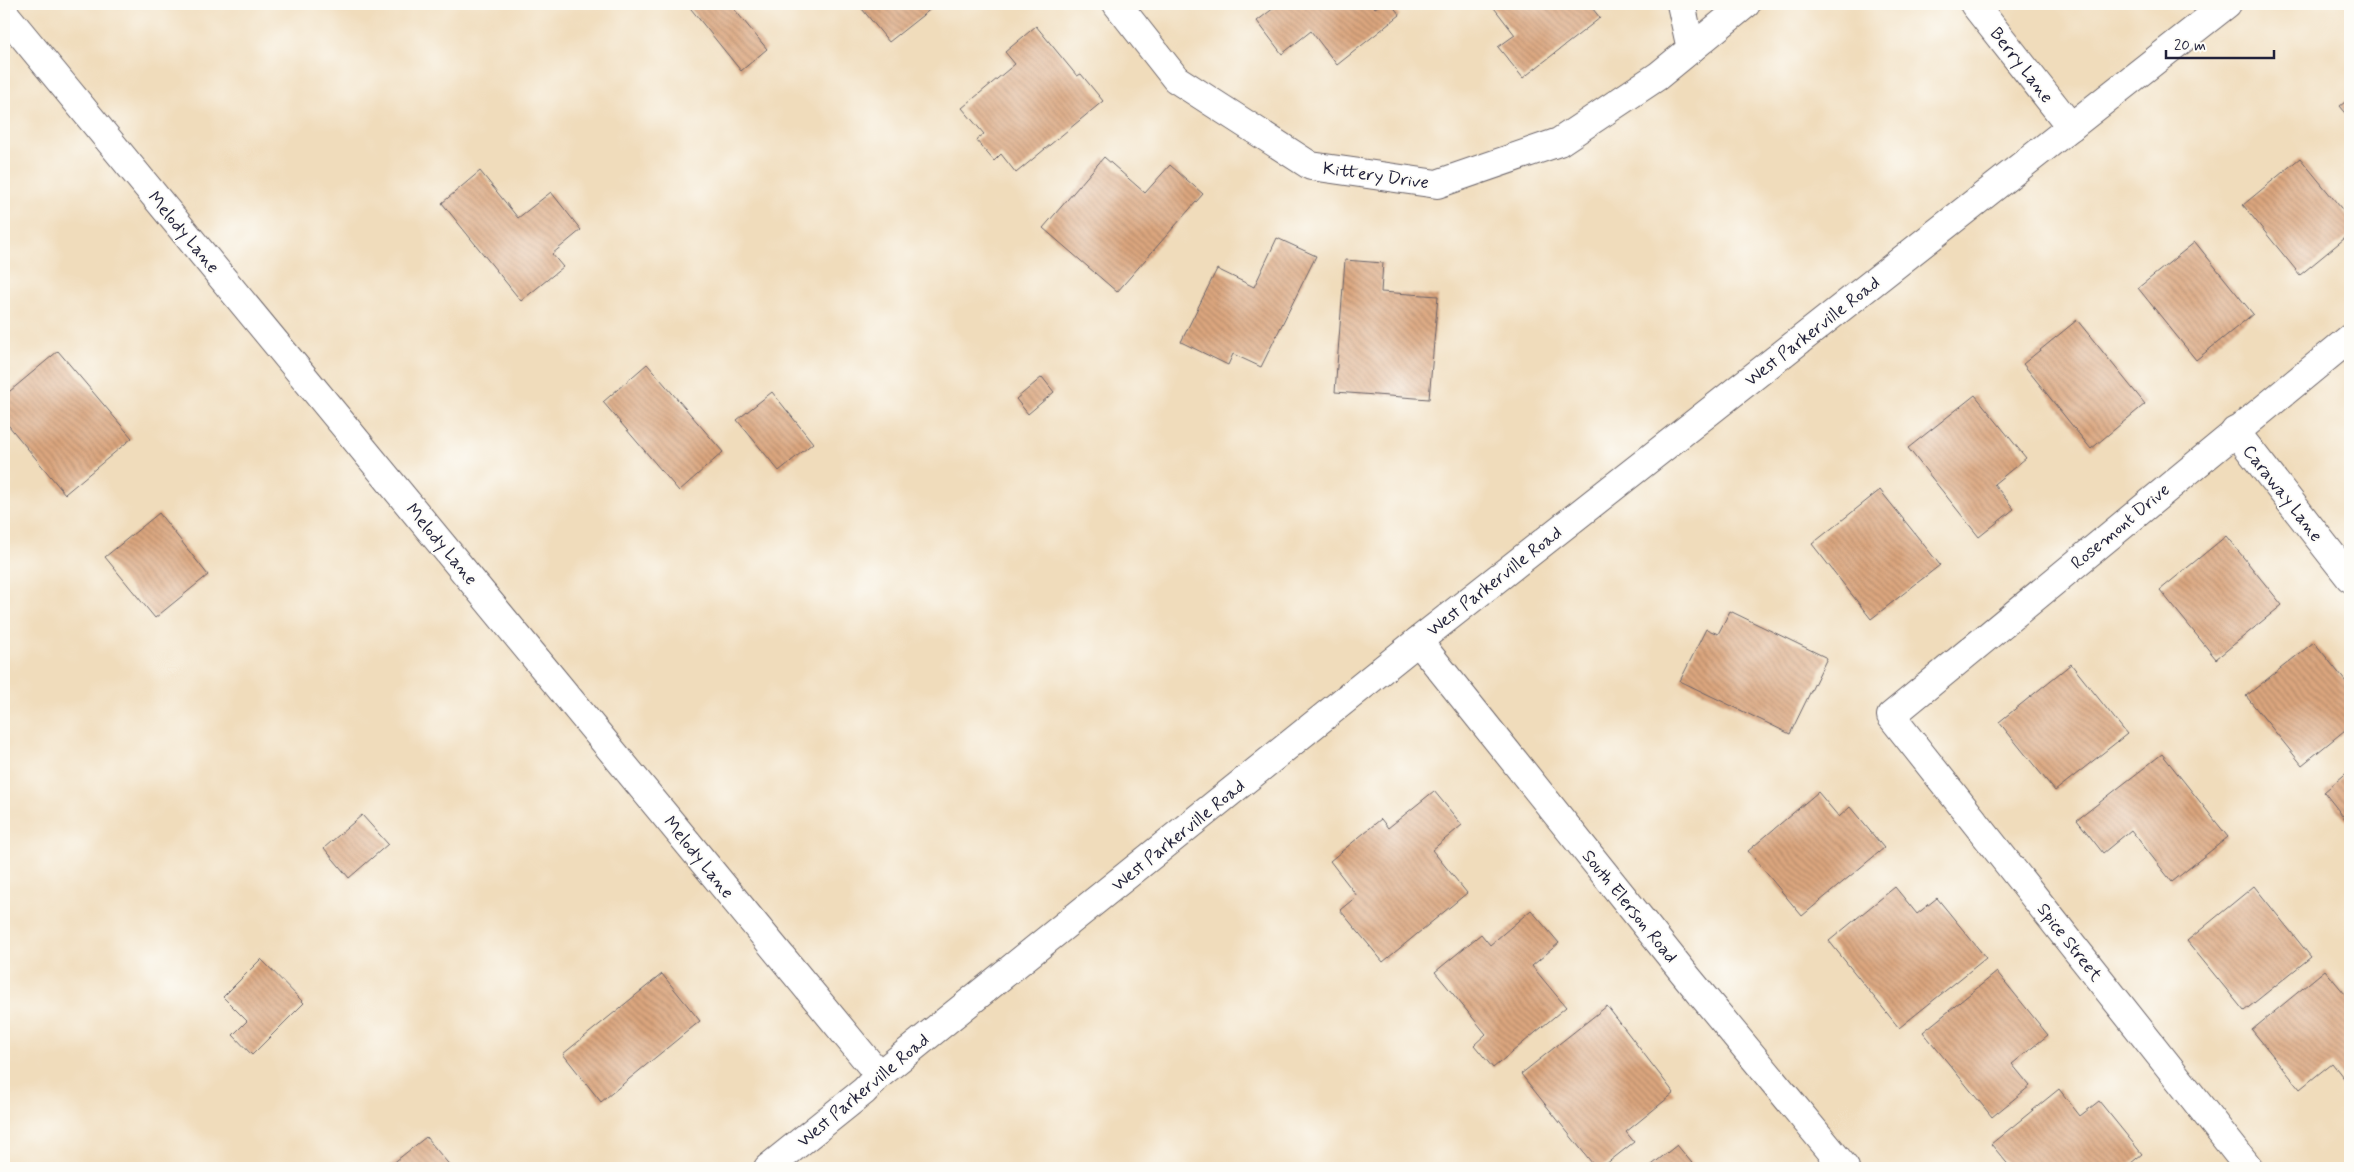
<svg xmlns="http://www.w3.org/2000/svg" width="2354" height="1172" font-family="Mynerve,sans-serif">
	<defs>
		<pattern id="building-back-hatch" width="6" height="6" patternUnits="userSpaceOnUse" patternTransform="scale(1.25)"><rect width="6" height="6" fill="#dba67e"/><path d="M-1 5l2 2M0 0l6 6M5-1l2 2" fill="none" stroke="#b18768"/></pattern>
	</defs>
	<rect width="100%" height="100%" fill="#fdfcf7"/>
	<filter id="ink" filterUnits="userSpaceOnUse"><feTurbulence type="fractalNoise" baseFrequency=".02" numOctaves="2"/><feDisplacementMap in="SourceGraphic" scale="10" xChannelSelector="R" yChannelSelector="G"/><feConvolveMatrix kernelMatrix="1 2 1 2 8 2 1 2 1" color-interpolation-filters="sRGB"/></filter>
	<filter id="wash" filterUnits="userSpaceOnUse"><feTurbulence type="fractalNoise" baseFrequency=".0096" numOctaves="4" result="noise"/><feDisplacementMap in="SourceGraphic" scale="20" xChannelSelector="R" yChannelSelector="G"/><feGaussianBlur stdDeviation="1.12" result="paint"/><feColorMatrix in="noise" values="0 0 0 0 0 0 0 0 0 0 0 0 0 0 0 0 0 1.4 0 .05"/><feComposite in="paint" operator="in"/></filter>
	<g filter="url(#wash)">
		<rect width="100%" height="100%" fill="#f0dcbb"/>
		<g id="blocks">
			<g fill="url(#building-back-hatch)">
				<polygon points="687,4 730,4 767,49 741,71"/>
				<polygon points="858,4 937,4 889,42"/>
				<polygon points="1279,4 1372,4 1375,8 1381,4 1391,4 1400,15 1337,65 1311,31 1282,54 1257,21"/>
				<polygon points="1491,4 1589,4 1600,18 1523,78 1498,47 1515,35"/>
				<polygon points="1036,26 1077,76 1081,74 1103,101 1016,173 1001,154 994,161 976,140 984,134 962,108 1015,64 1005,52"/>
				<polygon points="2350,98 2350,118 2340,106"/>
				<polygon points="1104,157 1145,193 1170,165 1203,194 1117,292 1043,228"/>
				<polygon points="2300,158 2350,219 2350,234 2300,275 2243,205"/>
				<polygon points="480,171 518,218 551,192 581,230 552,254 563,267 521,301 442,203"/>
				<polygon points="1277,238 1316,256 1261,367 1233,354 1228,365 1181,342 1217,269 1254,287"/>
				<polygon points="2195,242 2253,314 2196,360 2138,288"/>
				<polygon points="1345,260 1383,263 1381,292 1438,296 1429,399 1335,392"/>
				<polygon points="2077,320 2145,404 2091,449 2023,364"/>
				<polygon points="58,351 132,438 65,494 4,420 4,396"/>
				<polygon points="647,364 723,452 679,491 603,402"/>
				<polygon points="1042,377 1054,392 1028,414 1016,399"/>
				<polygon points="772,392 813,443 779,471 737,420"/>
				<polygon points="1975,395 2026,458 1994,484 2014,509 1979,537 1908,448"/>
				<polygon points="1880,490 1940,565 1871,619 1812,544"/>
				<polygon points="159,513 208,575 155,618 105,557"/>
				<polygon points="2226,536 2282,605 2216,659 2160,590"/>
				<polygon points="1730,611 1827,658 1790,734 1680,681 1706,629 1718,634"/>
				<polygon points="2314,642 2350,687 2350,726 2302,765 2246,696"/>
				<polygon points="2071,664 2127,734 2055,791 1999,722"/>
				<polygon points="2162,754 2228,837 2172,882 2131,830 2103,853 2077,820"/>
				<polygon points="2350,770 2350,825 2324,792"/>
				<polygon points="1434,791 1462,825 1432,850 1467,893 1383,962 1340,910 1357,896 1330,861 1381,819 1388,828"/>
				<polygon points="1818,792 1839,817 1850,807 1884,848 1802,916 1748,851"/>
				<polygon points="362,815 388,844 349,878 324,848"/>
				<polygon points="2254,886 2311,957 2244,1011 2187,941"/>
				<polygon points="1895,887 1917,914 1937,898 1986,958 1899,1028 1829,941"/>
				<polygon points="1531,910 1559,943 1532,966 1566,1007 1493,1068 1474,1045 1486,1034 1435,972 1481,934 1490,945"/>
				<polygon points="261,959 304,1003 252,1055 233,1035 247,1021 223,997"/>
				<polygon points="2325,970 2350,1000 2350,1086 2332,1063 2300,1089 2252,1030"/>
				<polygon points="1997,972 2048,1035 2012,1064 2030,1086 1992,1117 1923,1032"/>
				<polygon points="662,974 700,1021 601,1102 563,1054"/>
				<polygon points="1607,1006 1674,1093 1626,1132 1634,1142 1601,1168 1596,1168 1521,1074"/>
				<polygon points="2059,1089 2080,1116 2099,1101 2142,1154 2125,1168 2011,1168 1991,1144"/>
				<polygon points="426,1137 452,1168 387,1168"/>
				<polygon points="1677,1145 1696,1168 1648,1168"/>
			</g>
		</g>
	</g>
	<g filter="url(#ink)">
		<use href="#blocks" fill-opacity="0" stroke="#6a6368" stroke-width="1"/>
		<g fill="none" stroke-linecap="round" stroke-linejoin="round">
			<g stroke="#6a6368" stroke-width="30">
				<g id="street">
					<polyline points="1117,4 1176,79 1311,166 1437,184 1559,142 1658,76 1746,4"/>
					<polyline points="1681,4 1691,49"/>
					<polyline points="1974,4 2071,127"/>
					<polyline points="4,13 879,1075"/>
					<polyline points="2235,431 2350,578"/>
					<polyline points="2249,1168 1891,716 2350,338"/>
				</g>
			</g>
			<g stroke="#6a6368" stroke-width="30">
				<g id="secondary">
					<polyline points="1418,641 1688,978 1845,1168"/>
					<polyline points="768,1168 864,1091 879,1075 1418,641 2227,4"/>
				</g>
			</g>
			<use href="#street" stroke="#fff" stroke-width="28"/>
			<use href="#secondary" stroke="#fff" stroke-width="28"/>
		</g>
	</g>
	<g text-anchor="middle" stroke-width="4" stroke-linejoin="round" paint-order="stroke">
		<g font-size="18" fill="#22223b" stroke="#fdfcf7">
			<text transform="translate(2022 65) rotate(52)" y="6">Berry Lane</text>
			<text transform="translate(1376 175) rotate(8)" y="6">Kittery Drive</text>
			<text transform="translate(184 232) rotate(50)" y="6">Melody Lane</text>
			<text transform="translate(1812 331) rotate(-38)" y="6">West Parkerville Road</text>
			<text transform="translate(2283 493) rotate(52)" y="6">Caraway Lane</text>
			<text transform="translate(2120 526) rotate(-40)" y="6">Rosemont Drive</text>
			<text transform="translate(442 544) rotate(50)" y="6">Melody Lane</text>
			<text transform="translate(1494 581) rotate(-38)" y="6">West Parkerville Road</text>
			<text transform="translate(1178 835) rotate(-39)" y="6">West Parkerville Road</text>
			<text transform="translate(699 857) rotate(51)" y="6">Melody Lane</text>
			<text transform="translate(1630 906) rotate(51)" y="6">South Elerson Road</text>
			<text transform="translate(2070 942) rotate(52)" y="6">Spice Street</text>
			<text transform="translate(863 1090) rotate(-40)" y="6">West Parkerville Road</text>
		</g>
	</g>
	<rect width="2354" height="1172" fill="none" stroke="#fdfcf7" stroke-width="20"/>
	<path d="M2166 50v8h108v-8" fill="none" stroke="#22223b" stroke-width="2.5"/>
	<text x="2174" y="50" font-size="15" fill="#22223b" stroke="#fdfcf7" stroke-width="4" paint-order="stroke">20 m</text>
</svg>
